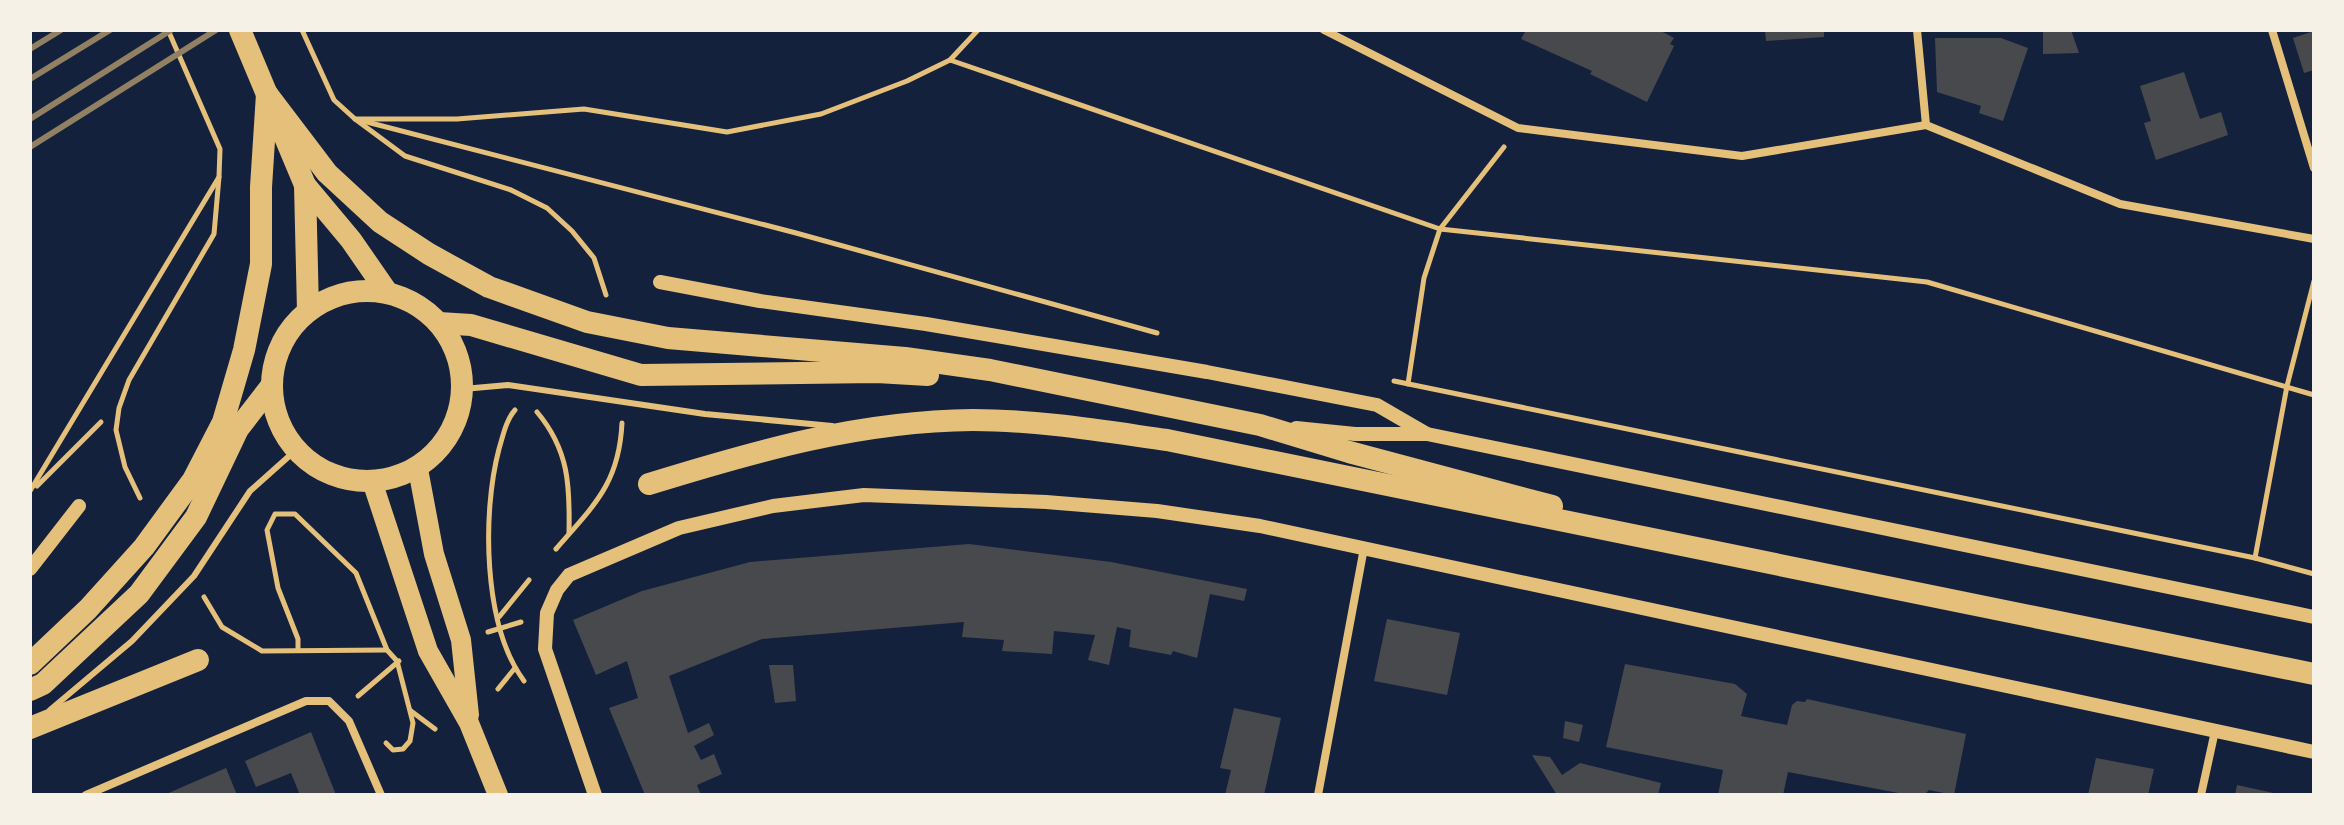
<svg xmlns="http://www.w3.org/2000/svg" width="2344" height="825" font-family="Literata,serif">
	<rect width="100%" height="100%" fill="#14213d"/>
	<g fill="#48494c">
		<polygon points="1526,30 1659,30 1674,38 1670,44 1674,46 1647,102 1590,74 1592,71 1521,39"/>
		<polygon points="1765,30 1824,30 1824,37 1766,41"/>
		<polygon points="2043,30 2071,30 2079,53 2043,54"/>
		<polygon points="2314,31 2314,70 2304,73 2293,38"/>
		<polygon points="1935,38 2001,38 2028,48 2003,121 1979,113 1981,106 1937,92"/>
		<polygon points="2184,72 2200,119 2221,112 2228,135 2156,160 2144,123 2151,121 2140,86"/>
		<polygon points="969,544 1111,562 1247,589 1244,601 1210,594 1197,658 1173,651 1171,655 1129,647 1131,630 1117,627 1109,665 1088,660 1095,635 1054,631 1052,654 1002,651 1004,640 962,637 964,622 762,639 669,676 688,733 709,723 714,735 694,746 701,760 714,754 722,774 697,785 701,795 645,795 609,708 638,698 627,661 596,675 573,620 642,591 750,562"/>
		<polygon points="1387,619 1460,633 1447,695 1374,681"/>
		<polygon points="1625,664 1735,684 1747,694 1741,716 1787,725 1792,705 1797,701 1805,702 1807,699 1966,734 1954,795 1929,790 1924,795 1909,795 1788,772 1783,795 1718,795 1723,770 1606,747"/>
		<polygon points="769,665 793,665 796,701 775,703"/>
		<polygon points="1234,708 1281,718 1264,795 1225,795 1231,770 1220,768"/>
		<polygon points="1565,721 1583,725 1579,742 1563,738"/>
		<polygon points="311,732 336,795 300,795 291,773 256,787 245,761"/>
		<polygon points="1532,755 1550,757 1562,775 1580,763 1661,783 1658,795 1557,795"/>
		<polygon points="2096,758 2154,769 2148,795 2088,795"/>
		<polygon points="226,768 237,795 164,795"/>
		<polygon points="2237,785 2278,794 2277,795 2235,795"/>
	</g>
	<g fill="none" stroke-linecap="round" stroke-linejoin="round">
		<g stroke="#e5c07b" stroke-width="5">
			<polyline points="302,30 334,100 355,119 405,156 511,190 547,208 572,231 594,258 606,295"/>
			<polyline points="950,60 978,30"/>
			<polyline points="355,119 457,119 584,109 727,132 821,114 907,81 950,60 1440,229 1927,282 2314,395"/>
			<polyline points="363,121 796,233 1157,333"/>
			<polyline points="1394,381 2255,558 2314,574"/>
			<polyline points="1408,384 1424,278 1440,229 1504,147"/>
			<path d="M 515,410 C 506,420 503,436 499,449 C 482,513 483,626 524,681"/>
			<path d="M 537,412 C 569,450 570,486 569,533"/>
			<polyline points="37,486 101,422"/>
			<polyline points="30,491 219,177 220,149 168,30"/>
			<polyline points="140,498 125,467 116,430 119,408 129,380 214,234 219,177"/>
			<path d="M 556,549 C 594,505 619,484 622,423"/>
			<polyline points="2255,558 2287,386 2314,281"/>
			<polyline points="204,597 222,627 262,651 387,650"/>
			<polyline points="499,617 529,580"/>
			<polyline points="488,632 521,622"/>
			<polyline points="298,650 298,639 278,588 267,530 275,514 295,514 356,573 387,650 397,661 413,723 410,741 403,749 393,750 386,743"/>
			<polyline points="498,689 515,668"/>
			<polyline points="358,696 399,661"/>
			<polyline points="411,711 435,729"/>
		</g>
		<g stroke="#e5c07b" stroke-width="6">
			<polyline points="463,389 508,385 705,414 832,426"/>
			<polyline points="50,710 132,641 194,576 250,491 296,450"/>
		</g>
		<g stroke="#e5c07b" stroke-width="8">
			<polyline points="1324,30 1518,128 1742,156 1926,125 2120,204 2314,239"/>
			<polyline points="1917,30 1926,125"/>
			<polyline points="2272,30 2314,168"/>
			<polyline points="86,795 306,701 329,701 349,721 381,795"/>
			<polyline points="1318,795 1364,548"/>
			<polyline points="2201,795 2215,731"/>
		</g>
		<g stroke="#e5c07b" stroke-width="14">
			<polyline points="660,282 760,301 926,324 1207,372 1377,405 1427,434 2314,617"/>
			<polyline points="1296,428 1355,434 1427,434"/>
			<polyline points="30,569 79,506"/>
			<polyline points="595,795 545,649 547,613 557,590 569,575 679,528 773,506 864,495 1046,502 1157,511 1260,526 2314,752"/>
		</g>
		<g stroke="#e5c07b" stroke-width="20">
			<polyline points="418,469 434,554 461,640 469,715"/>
			<polyline points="372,481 428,651 469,723 498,795"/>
		</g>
		<g stroke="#e5c07b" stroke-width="22">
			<polyline points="240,30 305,185 351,240 387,292"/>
			<polyline points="267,94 327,173 380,222 429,254 489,287 587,322 668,338 905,358 990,370 1260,425 1349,452 1552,506"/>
			<polyline points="305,185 308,311"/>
			<circle cx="367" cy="386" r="95"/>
			<polyline points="439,323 471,325 641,375 877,372 928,375"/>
			<path d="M 649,484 C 756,451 860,421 973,420 C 1038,420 1103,431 1167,440 L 2314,674"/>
			<polyline points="30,664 88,609 144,547 193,480 223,422 244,350 261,264 261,187 267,94"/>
			<polyline points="30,690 43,684 139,594 196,517 238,429 272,385"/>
			<polyline points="30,728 198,660"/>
		</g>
		<g stroke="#918062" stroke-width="6">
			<polyline points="30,49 61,30"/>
			<polyline points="30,79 110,30"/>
			<polyline points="30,119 171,30"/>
			<polyline points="30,147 216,30"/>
		</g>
	</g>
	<rect width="2344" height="825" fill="none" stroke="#f6f1e7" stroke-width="64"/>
</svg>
